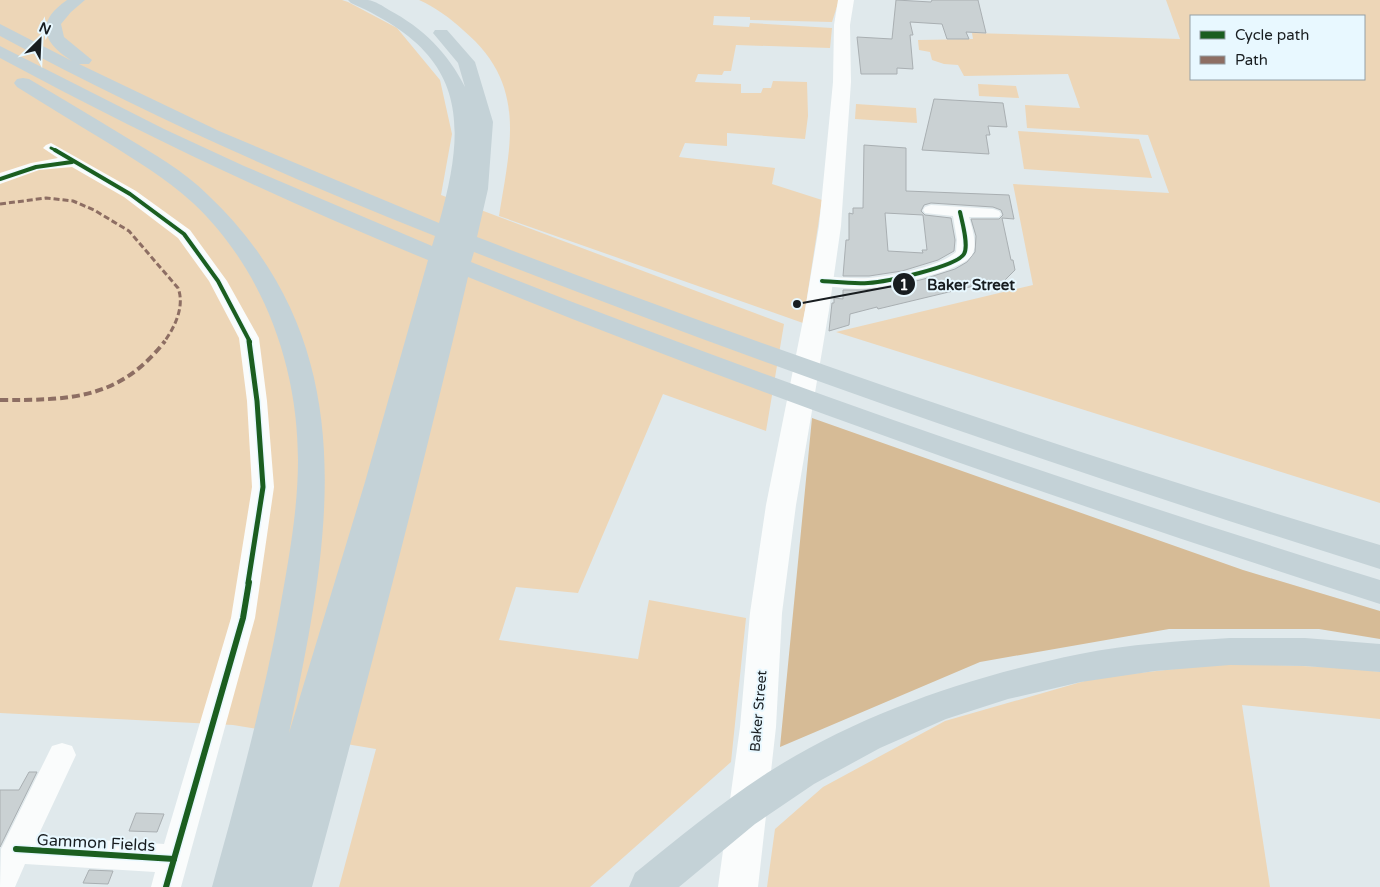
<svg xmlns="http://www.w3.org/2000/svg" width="1380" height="887" font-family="'Varela Round',sans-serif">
	<rect width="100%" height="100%" fill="#e0e9ec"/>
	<g fill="#edd6b7" fill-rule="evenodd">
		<polygon points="0,0 342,0 348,2 397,28 440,80 452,134 441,195 784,324 766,431 663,394 578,593 516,587 499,640 638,659 649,600 746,618 731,762 590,887 339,887 376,749 233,725 0,713"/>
		<path d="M 419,0 L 839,0 L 832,22 L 750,20 L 750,17 L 714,16 L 713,25 L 749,27 L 750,23 L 832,28 L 830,48 L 736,45 L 731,71 L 724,71 L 722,75 L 698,74 L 695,82 L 741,84 L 741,93 L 761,93 L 763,88 L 771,88 L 773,81 L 807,82 L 808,116 L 805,139 L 727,133 L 727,146 L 685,143 L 679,157 L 775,168 L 772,184 L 822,200 L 803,323 L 499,216 C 511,142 527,84 463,30 C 450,18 435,7 419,0 Z"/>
		<path d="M 1166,0 L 1380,0 L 1380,503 L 836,332 L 1033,285 L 1013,184 L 1169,193 L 1148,135 L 1027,128 L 1025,105 L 1080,108 L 1068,74 L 964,76 L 958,65 L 944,64 L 932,60 L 930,52 L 919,50 L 918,40 L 973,39 L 972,33 L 1180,39 ZM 1191,16 L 1364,16 L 1364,79 L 1191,79 Z"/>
		<polygon points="978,84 1016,86 1019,98 979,96"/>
		<polygon points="856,104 916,108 917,123 855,119"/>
		<polygon points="1018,131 1139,139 1152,178 1024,169"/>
		<polygon points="1227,663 1351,668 1380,672 1380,719 1242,705 1270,887 767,887 775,829 823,787 945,721 1095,678"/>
	</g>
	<polygon fill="#d6bb96" points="812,418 1243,570 1380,611 1380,639 1319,629 1169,629 980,662 780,747"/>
	<g fill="#cad1d3" stroke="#a9afb2" fill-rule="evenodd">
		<polygon points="896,0 931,2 932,0 978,0 986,33 966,32 969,39 947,39 942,24 910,22 913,35 910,35 913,69 897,68 897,74 861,74 857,37 892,39"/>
		<polygon points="934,99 1003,103 1007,127 988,126 990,135 986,135 989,154 922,150"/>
		<path d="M 864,145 L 906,148 L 906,191 L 1009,195 L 1014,219 L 1002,218 L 1011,260 L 1013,260 L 1015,270 L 1001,284 L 982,288 L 978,285 L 878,309 L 877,307 L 850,314 L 849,325 L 829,331 L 832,303 L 834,303 L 834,298 L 843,299 L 843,290 L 863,290 L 891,287 L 924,279 L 955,269 L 967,262 L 975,252 L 976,236 L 971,219 L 999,219 L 1003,215 L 1001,210 L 993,207 L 931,203 L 924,205 L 921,211 L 925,215 L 951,218 L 955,240 L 954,251 L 938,260 L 902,271 L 869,276 L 843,276 L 846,240 L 849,240 L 849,213 L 853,214 L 853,208 L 863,208 ZM 885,213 L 923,215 L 927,250 L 922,250 L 923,253 L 888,251 Z"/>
		<polygon points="29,772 37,772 0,847 0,790 19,790"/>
		<polygon points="136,813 164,814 157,832 129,831"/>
		<polygon points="89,870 113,871 108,884 83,883"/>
	</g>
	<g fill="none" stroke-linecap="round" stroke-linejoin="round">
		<g fill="#fafcfc" fill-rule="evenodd">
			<polygon points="51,143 136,191 190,230 227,281 259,338 267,401 274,487 255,618 181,887 151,887 155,872 25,864 15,887 0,887 1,849 52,746 62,743 72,746 76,755 38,836 164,844 231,618 252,487 247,401 239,338 209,281 178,238 124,197 72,167 39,170 0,184 0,173 31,163 58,158 43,148 46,145"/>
			<path d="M 931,205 L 993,209 L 999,211 L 1001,214 L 999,217 L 969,217 C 972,228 978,245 972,255 C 963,271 887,287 868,288 C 853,290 837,287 822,286 L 816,285 L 813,281 L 816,277 L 822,276 C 838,277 854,279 869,278 C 892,276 939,267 956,252 L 957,240 L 953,216 L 925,213 L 923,210 L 925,207 Z"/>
		</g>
		<polygon fill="#fafcfc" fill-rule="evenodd" points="838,0 854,0 850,25 851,82 841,226 829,310 796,505 782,613 776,727 758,887 718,887 740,727 750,613 766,505 805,310 819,226 833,82 834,25"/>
		<g fill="#c4d2d7" fill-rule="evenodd">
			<path d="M 67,0 L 85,0 L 71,12 L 61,24 L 64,37 L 92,60 L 89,64 L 79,64 L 219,131 L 439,223 C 470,114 462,52 351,3 L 348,0 C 355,0 362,0 368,0 C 375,1 383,6 389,10 C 423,28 448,53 465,87 L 458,63 L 433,33 L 435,30 L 447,30 L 475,62 L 493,122 L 488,189 L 477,237 C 774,352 1075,454 1380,545 L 1380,569 C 1074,473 772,369 474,252 L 471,262 C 769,381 1074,485 1380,580 L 1380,604 C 1073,505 767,399 468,277 C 420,481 367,684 312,887 L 212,887 C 237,797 262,706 279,614 C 288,563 298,512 298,460 C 298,365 263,269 193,203 C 166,178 135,160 105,141 C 75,123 46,105 17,87 L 14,83 L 17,79 L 23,78 L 29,79 C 61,98 93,117 124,136 C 154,154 184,171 208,195 C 368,347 330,540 289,733 L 365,482 L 428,260 C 282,201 139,133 0,58 L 0,46 L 164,129 L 244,166 L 432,246 L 435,236 C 286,177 141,112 0,36 L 0,24 L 72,61 C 42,42 35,22 67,0 Z"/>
			<path d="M 1230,638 L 1305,638 L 1380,644 L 1380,672 L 1305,666 L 1230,665 L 1155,671 L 1081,682 L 1008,699 L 946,719 L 880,748 L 814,784 L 755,824 L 679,887 L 629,887 L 635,873 C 678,838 721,803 767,773 C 861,713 971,676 1080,654 C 1129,644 1180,641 1230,638 Z"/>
		</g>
		<path stroke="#8d6e63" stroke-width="3" stroke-dasharray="6 3" stroke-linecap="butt" d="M 0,204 L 46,198 L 73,201 L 94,210 L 129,231 L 178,288 C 185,306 175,327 164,342"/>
		<path stroke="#8d6e63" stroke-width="4" stroke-dasharray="8 4" stroke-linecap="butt" d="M 0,400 C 70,400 119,400 165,341"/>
		<g stroke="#e8f8ff" stroke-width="5">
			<polyline id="cycleway-far3" points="51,148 57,151"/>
		</g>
		<g stroke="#e8f8ff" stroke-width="6">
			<g id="cycleway-far2">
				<polyline points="55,150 130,194 184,234 218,281 250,342"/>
				<polyline points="0,179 36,167 72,162"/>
				<path d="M 822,281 C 837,282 853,284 868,283 C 885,282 956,267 964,254 C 969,246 962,221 960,212"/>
			</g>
		</g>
		<g stroke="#e8f8ff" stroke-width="8">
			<polyline id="cycleway-far1" points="248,583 263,487 257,401 249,341"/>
		</g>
		<g stroke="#e8f8ff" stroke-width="9">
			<g id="cycleway">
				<polyline points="16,849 174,859"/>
				<polyline points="166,887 243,618 249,582"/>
			</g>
		</g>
		<use href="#cycleway-far3" stroke="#1b5e20" stroke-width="3"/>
		<use href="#cycleway-far2" stroke="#1b5e20" stroke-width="4"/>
		<use href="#cycleway-far1" stroke="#1b5e20" stroke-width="5"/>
		<use href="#cycleway" stroke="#1b5e20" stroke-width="6"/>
	</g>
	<g text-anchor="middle" stroke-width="4" stroke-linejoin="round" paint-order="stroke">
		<g font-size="14" fill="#181d20" stroke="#e8f8ff">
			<text transform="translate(758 711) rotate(-85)" y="5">Baker Street</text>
		</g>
		<g font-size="16" fill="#181d20" stroke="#e8f8ff">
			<text transform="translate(96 842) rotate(3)" y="6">Gammon Fields</text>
		</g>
	</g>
	<path fill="none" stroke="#181d20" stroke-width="2" d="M797 304L904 284"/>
	<g fill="#181d20" stroke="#e8f8ff" stroke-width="2">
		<circle cx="797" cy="304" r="5"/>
		<circle cx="904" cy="284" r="12"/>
	</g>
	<g font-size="15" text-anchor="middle" font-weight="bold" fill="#fff">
		<text x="904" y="290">1</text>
	</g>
	<g font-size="15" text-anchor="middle" font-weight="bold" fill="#181d20" stroke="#e8f8ff" stroke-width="4" stroke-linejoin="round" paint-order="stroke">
		<text x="971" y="290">Baker Street</text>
	</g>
	<rect x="1190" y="15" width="175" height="65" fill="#e8f8ff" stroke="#95a0a6"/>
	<rect x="1200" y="31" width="25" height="8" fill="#1b5e20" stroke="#95a0a6"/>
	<text x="1235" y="40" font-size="15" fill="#181d20">Cycle path</text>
	<rect x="1200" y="56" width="25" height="8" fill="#8d6e63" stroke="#95a0a6"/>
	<text x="1235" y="65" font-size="15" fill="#181d20">Path</text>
	<g transform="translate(40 40) rotate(24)" stroke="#e8f8ff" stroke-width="4" paint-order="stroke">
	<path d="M0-4L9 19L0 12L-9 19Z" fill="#181d20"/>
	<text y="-8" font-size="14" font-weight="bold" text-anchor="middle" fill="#181d20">N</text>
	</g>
</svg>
